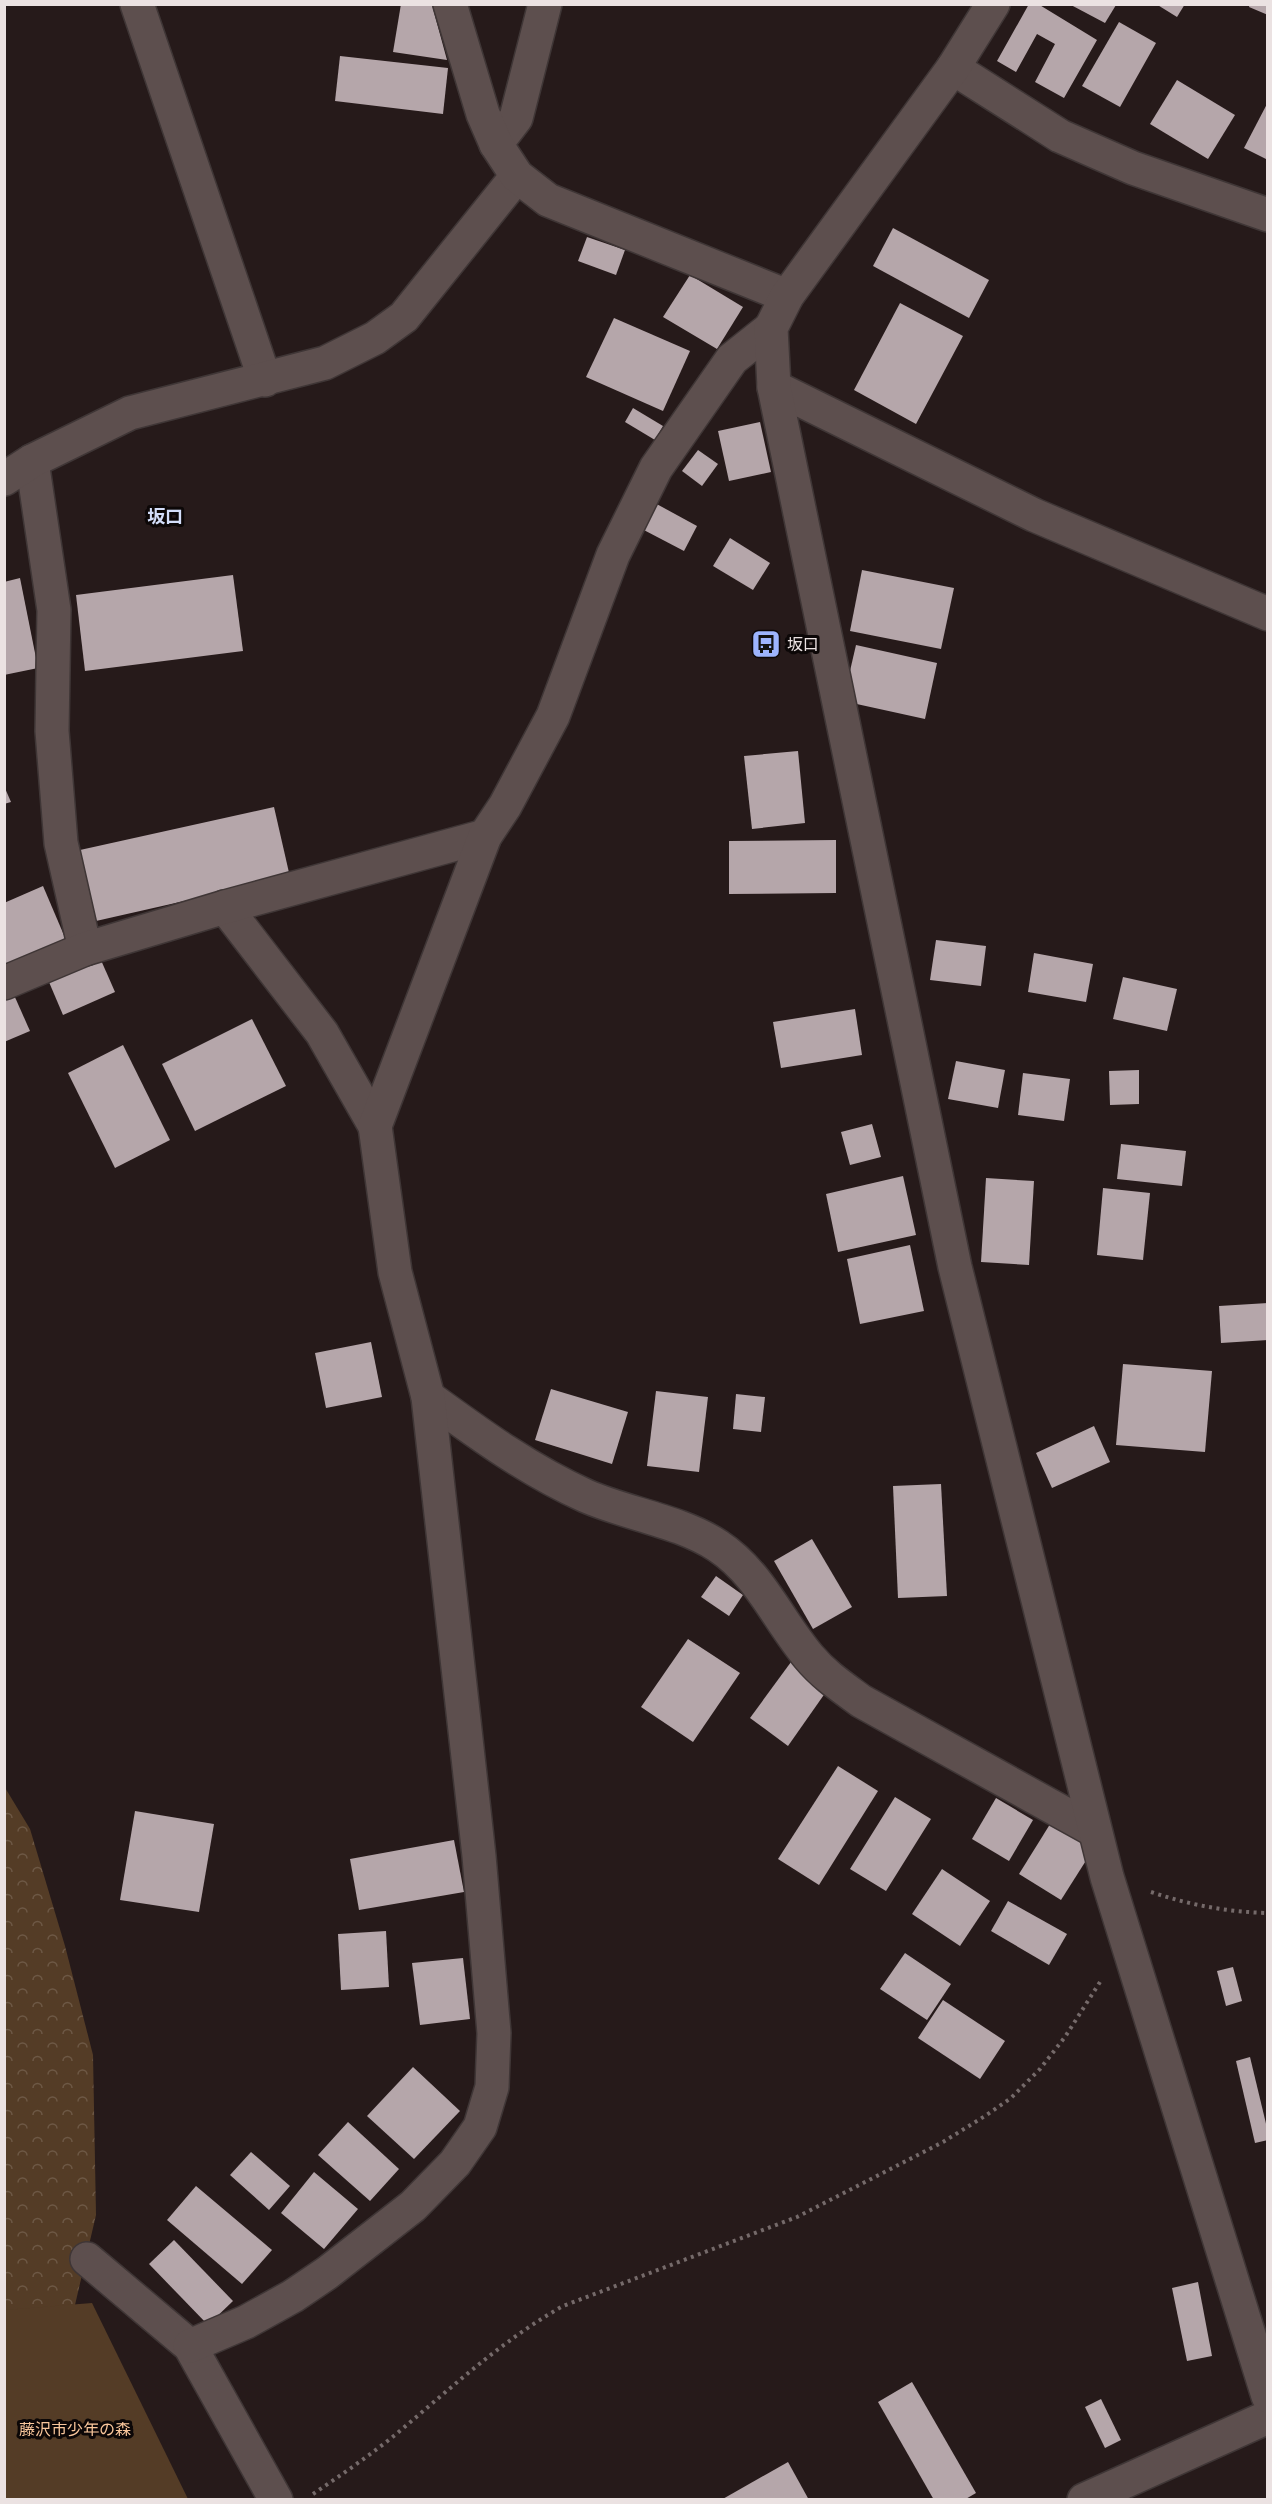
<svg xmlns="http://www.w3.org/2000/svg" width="1272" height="2504" font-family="Barlow,'Noto Sans JP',sans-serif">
	<defs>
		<pattern id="forest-crowns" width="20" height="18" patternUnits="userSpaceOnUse" patternTransform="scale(1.5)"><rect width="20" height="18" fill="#543c26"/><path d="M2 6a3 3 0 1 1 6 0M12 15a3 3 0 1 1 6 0" fill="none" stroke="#6d5845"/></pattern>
	</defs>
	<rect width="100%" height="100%" fill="#261a1a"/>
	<polygon fill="url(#forest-crowns)" points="4,1786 30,1829 65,1946 93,2055 96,2215 60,2369 4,2457"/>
	<polygon fill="#543c26" points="92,2303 188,2499 5,2499 5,2310"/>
	<g fill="#b5a6aa">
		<polygon points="401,4 432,5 447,60 393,52"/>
		<polygon points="1029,4 1038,4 1097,40 1064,98 1035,82 1055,44 1037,34 1016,72 997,61"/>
		<polygon points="1156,4 1185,4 1177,17"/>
		<polygon points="1250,4 1268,4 1268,15 1249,7"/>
		<polygon points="1071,5 1116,5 1105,23"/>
		<polygon points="1119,22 1156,43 1120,107 1082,86"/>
		<polygon points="340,56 448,68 443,114 335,101"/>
		<polygon points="1177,80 1235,115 1208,159 1150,124"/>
		<polygon points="1268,102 1268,160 1244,148"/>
		<polygon points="893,228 989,280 969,318 873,266"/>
		<polygon points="587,237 625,250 616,275 578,261"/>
		<polygon points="690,275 743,307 717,349 663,317"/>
		<polygon points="900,303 963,336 916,424 854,390"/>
		<polygon points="614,318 690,351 663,411 586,377"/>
		<polygon points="633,408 663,426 655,440 625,422"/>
		<polygon points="760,422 771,472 729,481 718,431"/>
		<polygon points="698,450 718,464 702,486 682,471"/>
		<polygon points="653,502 697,526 684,551 640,528"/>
		<polygon points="730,538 770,563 753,590 713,566"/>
		<polygon points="862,570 954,588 941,649 850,631"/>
		<polygon points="233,575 243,651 85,671 76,595"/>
		<polygon points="20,578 38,668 4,675 4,582"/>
		<polygon points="856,645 937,663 925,719 843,701"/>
		<polygon points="798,751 805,823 752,829 744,756"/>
		<polygon points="4,786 11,802 4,804"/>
		<polygon points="274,807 290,877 96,921 80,850"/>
		<polygon points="836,840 836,893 729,894 729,841"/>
		<polygon points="43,886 66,940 4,966 4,903"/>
		<polygon points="936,940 986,946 981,986 930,980"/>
		<polygon points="97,951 115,992 63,1015 46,975"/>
		<polygon points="1034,953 1093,964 1086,1002 1028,992"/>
		<polygon points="1123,977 1177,989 1167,1031 1113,1019"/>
		<polygon points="14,995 30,1031 4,1042 4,1000"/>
		<polygon points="855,1009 862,1055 781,1068 773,1022"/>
		<polygon points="252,1019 286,1086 195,1131 162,1064"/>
		<polygon points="123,1045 170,1140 115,1168 68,1073"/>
		<polygon points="956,1061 1005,1070 998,1108 948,1099"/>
		<polygon points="1139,1070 1139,1104 1110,1105 1109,1071"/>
		<polygon points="1023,1073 1070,1079 1064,1121 1018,1115"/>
		<polygon points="872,1124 881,1157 850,1165 841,1132"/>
		<polygon points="1121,1144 1186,1151 1182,1186 1117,1179"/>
		<polygon points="903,1176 916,1235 838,1252 826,1194"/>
		<polygon points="986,1178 1034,1181 1029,1265 981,1262"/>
		<polygon points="1103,1188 1150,1193 1143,1260 1097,1255"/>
		<polygon points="910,1245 924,1311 860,1324 847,1259"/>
		<polygon points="1268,1303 1268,1340 1221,1343 1219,1306"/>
		<polygon points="371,1342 382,1397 326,1408 315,1353"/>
		<polygon points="1123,1364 1212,1371 1205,1452 1116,1445"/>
		<polygon points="551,1389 628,1412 612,1464 535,1440"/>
		<polygon points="656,1391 708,1397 699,1472 647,1466"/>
		<polygon points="736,1394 765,1397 761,1432 733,1429"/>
		<polygon points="1094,1426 1110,1462 1052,1488 1036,1453"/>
		<polygon points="941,1484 947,1596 898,1598 893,1486"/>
		<polygon points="812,1539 852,1607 813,1629 774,1561"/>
		<polygon points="716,1576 743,1595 729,1616 701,1597"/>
		<polygon points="688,1639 740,1673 693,1742 641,1707"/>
		<polygon points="791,1662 828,1689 788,1746 750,1718"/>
		<polygon points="838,1766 878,1791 819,1885 778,1859"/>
		<polygon points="895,1797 931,1819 886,1891 850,1869"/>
		<polygon points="996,1798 1033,1820 1009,1861 972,1839"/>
		<polygon points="135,1811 214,1824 199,1912 120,1900"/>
		<polygon points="1052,1821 1094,1848 1061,1900 1019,1874"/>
		<polygon points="454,1840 464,1892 359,1910 350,1859"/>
		<polygon points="942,1869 990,1901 960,1946 912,1914"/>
		<polygon points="1008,1901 1067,1934 1049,1965 991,1931"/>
		<polygon points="386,1931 389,1987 341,1990 338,1934"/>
		<polygon points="905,1953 951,1984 927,2020 880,1989"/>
		<polygon points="463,1958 470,2019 420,2025 412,1963"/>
		<polygon points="1233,1967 1242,2001 1226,2006 1217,1971"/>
		<polygon points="943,2000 1005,2041 980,2079 918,2038"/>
		<polygon points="1250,2057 1268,2132 1268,2140 1255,2143 1236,2061"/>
		<polygon points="413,2067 460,2111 414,2159 367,2116"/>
		<polygon points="348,2122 399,2169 370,2201 318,2155"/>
		<polygon points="251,2152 290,2186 269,2210 230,2175"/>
		<polygon points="314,2172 358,2209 324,2249 281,2213"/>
		<polygon points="196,2186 272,2250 242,2284 167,2220"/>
		<polygon points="174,2240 233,2301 208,2325 149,2264"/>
		<polygon points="1198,2282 1212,2356 1187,2361 1172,2288"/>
		<polygon points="912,2382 976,2493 964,2500 934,2500 878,2402"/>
		<polygon points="1101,2399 1121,2440 1105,2448 1085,2407"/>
		<polygon points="788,2462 809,2500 721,2500"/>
	</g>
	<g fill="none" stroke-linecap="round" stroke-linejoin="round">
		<g stroke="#3f3636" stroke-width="36">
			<g id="street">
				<polyline points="137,4 265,380"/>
				<polyline points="953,68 1060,136 1133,168 1268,215"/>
				<polyline points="496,144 516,118 545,4"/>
				<polyline points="774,387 1034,515 1268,614"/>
				<polyline points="32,461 54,610 52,731 61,843 85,949"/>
				<polyline points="4,479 32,461 130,413 325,363 375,338 404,317 517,176"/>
				<polyline points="225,907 322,1033 375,1126"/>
				<polyline points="4,983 85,949 225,907 485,836"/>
				<path d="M 428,1397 C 479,1434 528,1470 586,1496 C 627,1514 680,1521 718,1546 C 760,1574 777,1619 809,1657 C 824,1675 842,1687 861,1701 L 1094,1830"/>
				<polyline points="87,2259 190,2346 276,2500"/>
				<polyline points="190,2346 246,2322 293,2296 327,2273 413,2206 455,2163 480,2127 492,2087 494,2033 479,1856 428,1397 395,1272 375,1126 485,836 505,806 553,716 613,555 656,468 732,359 771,328"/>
				<polyline points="1084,2500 1268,2417"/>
			</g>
		</g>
		<g stroke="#3f3636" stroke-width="36">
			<g id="secondary">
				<polyline points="450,4 483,114 496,144 517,176 548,200 787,296"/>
				<polyline points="993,4 953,68 787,296 771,328 774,387 955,1267 1107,1877 1268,2396"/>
			</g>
		</g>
		<g stroke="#756a6a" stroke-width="4" stroke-dasharray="3 4.5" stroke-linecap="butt">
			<path d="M 1151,1892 C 1190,1905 1227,1912 1268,1913"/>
			<path d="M 313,2494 C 341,2475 369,2456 395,2435 C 450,2389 501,2341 563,2306 L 797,2217 L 943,2142 L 985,2116 L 1011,2098 L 1040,2069 L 1065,2037 L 1100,1982"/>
		</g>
		<use href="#street" stroke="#5d4f4e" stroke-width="33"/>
		<use href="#secondary" stroke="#5d4f4e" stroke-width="33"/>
	</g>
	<defs>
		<g id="bus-square" transform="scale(1.5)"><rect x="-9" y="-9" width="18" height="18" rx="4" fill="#9db4fd" stroke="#0c0707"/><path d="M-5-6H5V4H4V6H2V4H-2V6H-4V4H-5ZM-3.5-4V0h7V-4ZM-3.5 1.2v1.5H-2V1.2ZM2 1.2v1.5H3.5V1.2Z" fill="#111"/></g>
	</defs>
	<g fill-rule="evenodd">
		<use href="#bus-square" x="766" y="644"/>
	</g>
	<g text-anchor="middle" stroke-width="6" stroke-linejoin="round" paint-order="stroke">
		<g font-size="16" fill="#ebe2e2" stroke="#0c0707" text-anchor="start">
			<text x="787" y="650">坂口</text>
		</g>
		<g font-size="16" fill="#f9c69b" stroke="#0c0707">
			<text x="75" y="2435">藤沢市少年の森</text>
		</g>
		<g font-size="18" font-weight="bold" fill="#d4defa" stroke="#0c0707">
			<text x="165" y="523">坂口</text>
		</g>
	</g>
	<rect width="1272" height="2504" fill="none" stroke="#ebe2e2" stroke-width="12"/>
</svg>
